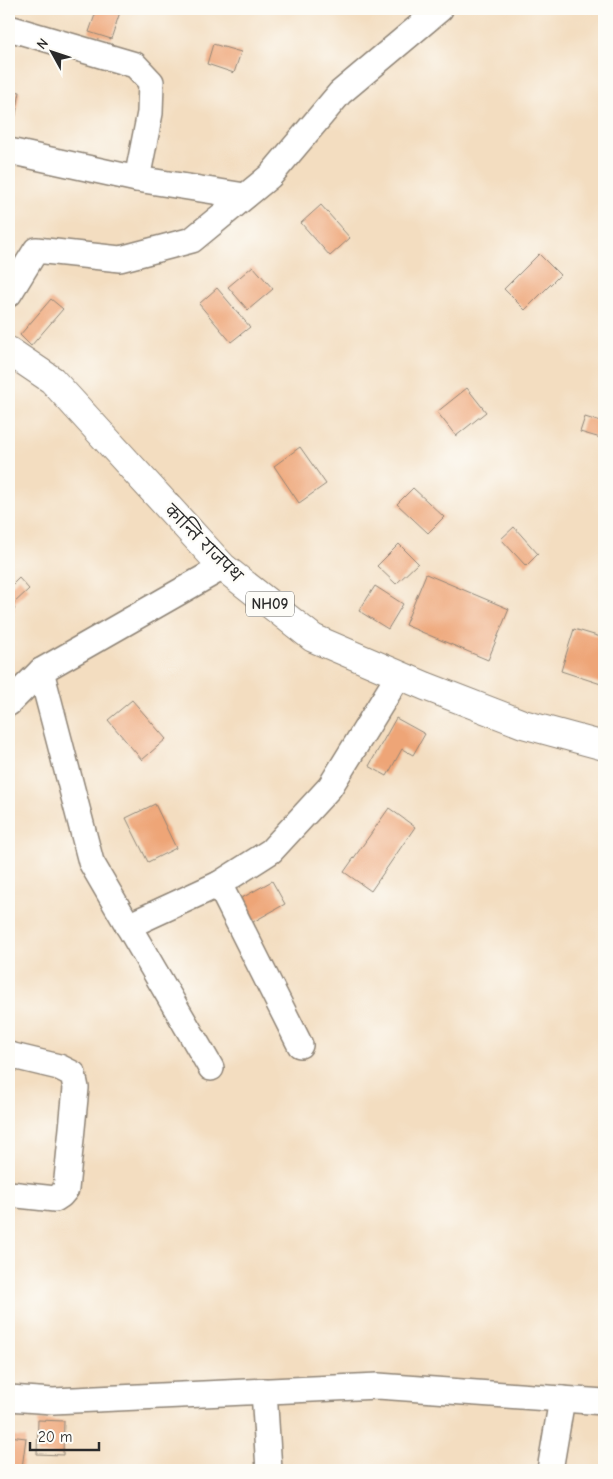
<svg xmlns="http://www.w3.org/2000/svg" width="613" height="1479" font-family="'Comic Neue','Playpen Sans Deva',sans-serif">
	<rect width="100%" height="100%" fill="#fdfcf7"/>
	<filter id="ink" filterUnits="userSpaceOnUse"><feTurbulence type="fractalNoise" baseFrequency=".02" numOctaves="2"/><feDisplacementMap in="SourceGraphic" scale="10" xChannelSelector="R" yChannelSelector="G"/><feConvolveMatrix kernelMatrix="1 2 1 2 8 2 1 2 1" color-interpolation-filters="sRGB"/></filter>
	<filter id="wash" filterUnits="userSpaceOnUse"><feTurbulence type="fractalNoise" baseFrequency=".0096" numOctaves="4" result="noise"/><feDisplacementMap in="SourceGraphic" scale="20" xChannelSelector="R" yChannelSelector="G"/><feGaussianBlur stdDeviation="1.12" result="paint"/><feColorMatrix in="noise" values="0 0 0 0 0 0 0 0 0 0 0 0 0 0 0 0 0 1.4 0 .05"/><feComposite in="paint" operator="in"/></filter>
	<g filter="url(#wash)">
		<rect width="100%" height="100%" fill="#f3ddc0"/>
		<g id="blocks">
			<g fill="#eea577">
				<polygon points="97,9 121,9 111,39 89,32"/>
				<polygon points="213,44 241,52 234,73 207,64"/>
				<polygon points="9,90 20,92 15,119 9,117"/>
				<polygon points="321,205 350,238 330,256 301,223"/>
				<polygon points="539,254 560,275 525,310 504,289"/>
				<polygon points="253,266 273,289 248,310 228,287"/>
				<polygon points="217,288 250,327 231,342 199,304"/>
				<polygon points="51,299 63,309 31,346 20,335"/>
				<polygon points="467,388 486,412 456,436 437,412"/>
				<polygon points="585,417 604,423 604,439 580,432"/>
				<polygon points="300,447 326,484 299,503 274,466"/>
				<polygon points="413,488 444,517 428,533 397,504"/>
				<polygon points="514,527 538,554 526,566 501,539"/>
				<polygon points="399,544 418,563 396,584 377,566"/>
				<polygon points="426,574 509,609 488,660 405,625"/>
				<polygon points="19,578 29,589 12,605 15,609 9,615 9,588"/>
				<polygon points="375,586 403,604 388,629 359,611"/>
				<polygon points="574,629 604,638 604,685 561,671"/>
				<polygon points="132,700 166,739 142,760 108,720"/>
				<polygon points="396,718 425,734 413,755 402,749 387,776 369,766"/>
				<polygon points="155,804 176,848 148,862 126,818"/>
				<polygon points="389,808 415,827 371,891 344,872"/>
				<polygon points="272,881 285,904 253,922 240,899"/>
				<polygon points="38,1420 64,1421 63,1455 37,1454"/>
				<polygon points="9,1436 26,1438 22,1468 9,1467"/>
			</g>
		</g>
	</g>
	<g filter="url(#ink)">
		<use href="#blocks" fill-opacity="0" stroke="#8f8476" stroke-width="1"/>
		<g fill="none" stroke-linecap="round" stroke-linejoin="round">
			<g stroke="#8f8476" stroke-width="28">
				<g id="minor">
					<polyline points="9,28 135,65 151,82 150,113 137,179"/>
					<polyline points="9,151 137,179 245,196"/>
					<polyline points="9,294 36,250 120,259 192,240 270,176 340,93 440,9"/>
					<polyline points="41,671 91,862 211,1068"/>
					<polyline points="9,703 41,671 223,567"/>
					<polyline points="219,884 271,851 330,787 399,675"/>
					<polyline points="128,926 219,884 300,1045"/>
					<polyline points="9,1055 59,1067 73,1074 76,1088 66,1189 61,1195 55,1199 9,1194"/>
					<polyline points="264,1391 269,1470"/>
					<polyline points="9,1398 53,1401 378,1386 604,1402"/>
					<polyline points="550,1470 562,1399"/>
				</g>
			</g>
			<g stroke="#8f8476" stroke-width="30">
				<polyline id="major" points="9,351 52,380 223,567 313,638 425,686 523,724 604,746"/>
			</g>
			<use href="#minor" stroke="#fff" stroke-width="25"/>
			<use href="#major" stroke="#fff" stroke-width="28"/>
		</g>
	</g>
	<g text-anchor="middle" stroke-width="5" stroke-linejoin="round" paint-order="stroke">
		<rect fill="#fdfcf7" stroke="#6a6a68" stroke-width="1" x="246" y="591.5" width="48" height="25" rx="4"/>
		<g font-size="15" font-weight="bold" fill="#2b2b2b">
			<text x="270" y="609">NH09</text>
		</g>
		<g font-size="16" fill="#2b2b2b" stroke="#fdfcf7">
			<text transform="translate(204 543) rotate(45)" y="6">कान्ति राजपथ</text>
		</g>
	</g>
	<rect width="613" height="1479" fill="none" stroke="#fdfcf7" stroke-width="30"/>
	<g transform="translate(52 52) rotate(310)" stroke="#fdfcf7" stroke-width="4" paint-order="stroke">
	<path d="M0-4L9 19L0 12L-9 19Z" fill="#2b2b2b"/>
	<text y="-8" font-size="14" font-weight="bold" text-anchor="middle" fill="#2b2b2b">N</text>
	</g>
	<path d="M30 1442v8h69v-8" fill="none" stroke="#2b2b2b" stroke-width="2.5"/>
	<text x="38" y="1442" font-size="15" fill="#2b2b2b" stroke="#fdfcf7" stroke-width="4" paint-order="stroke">20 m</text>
</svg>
